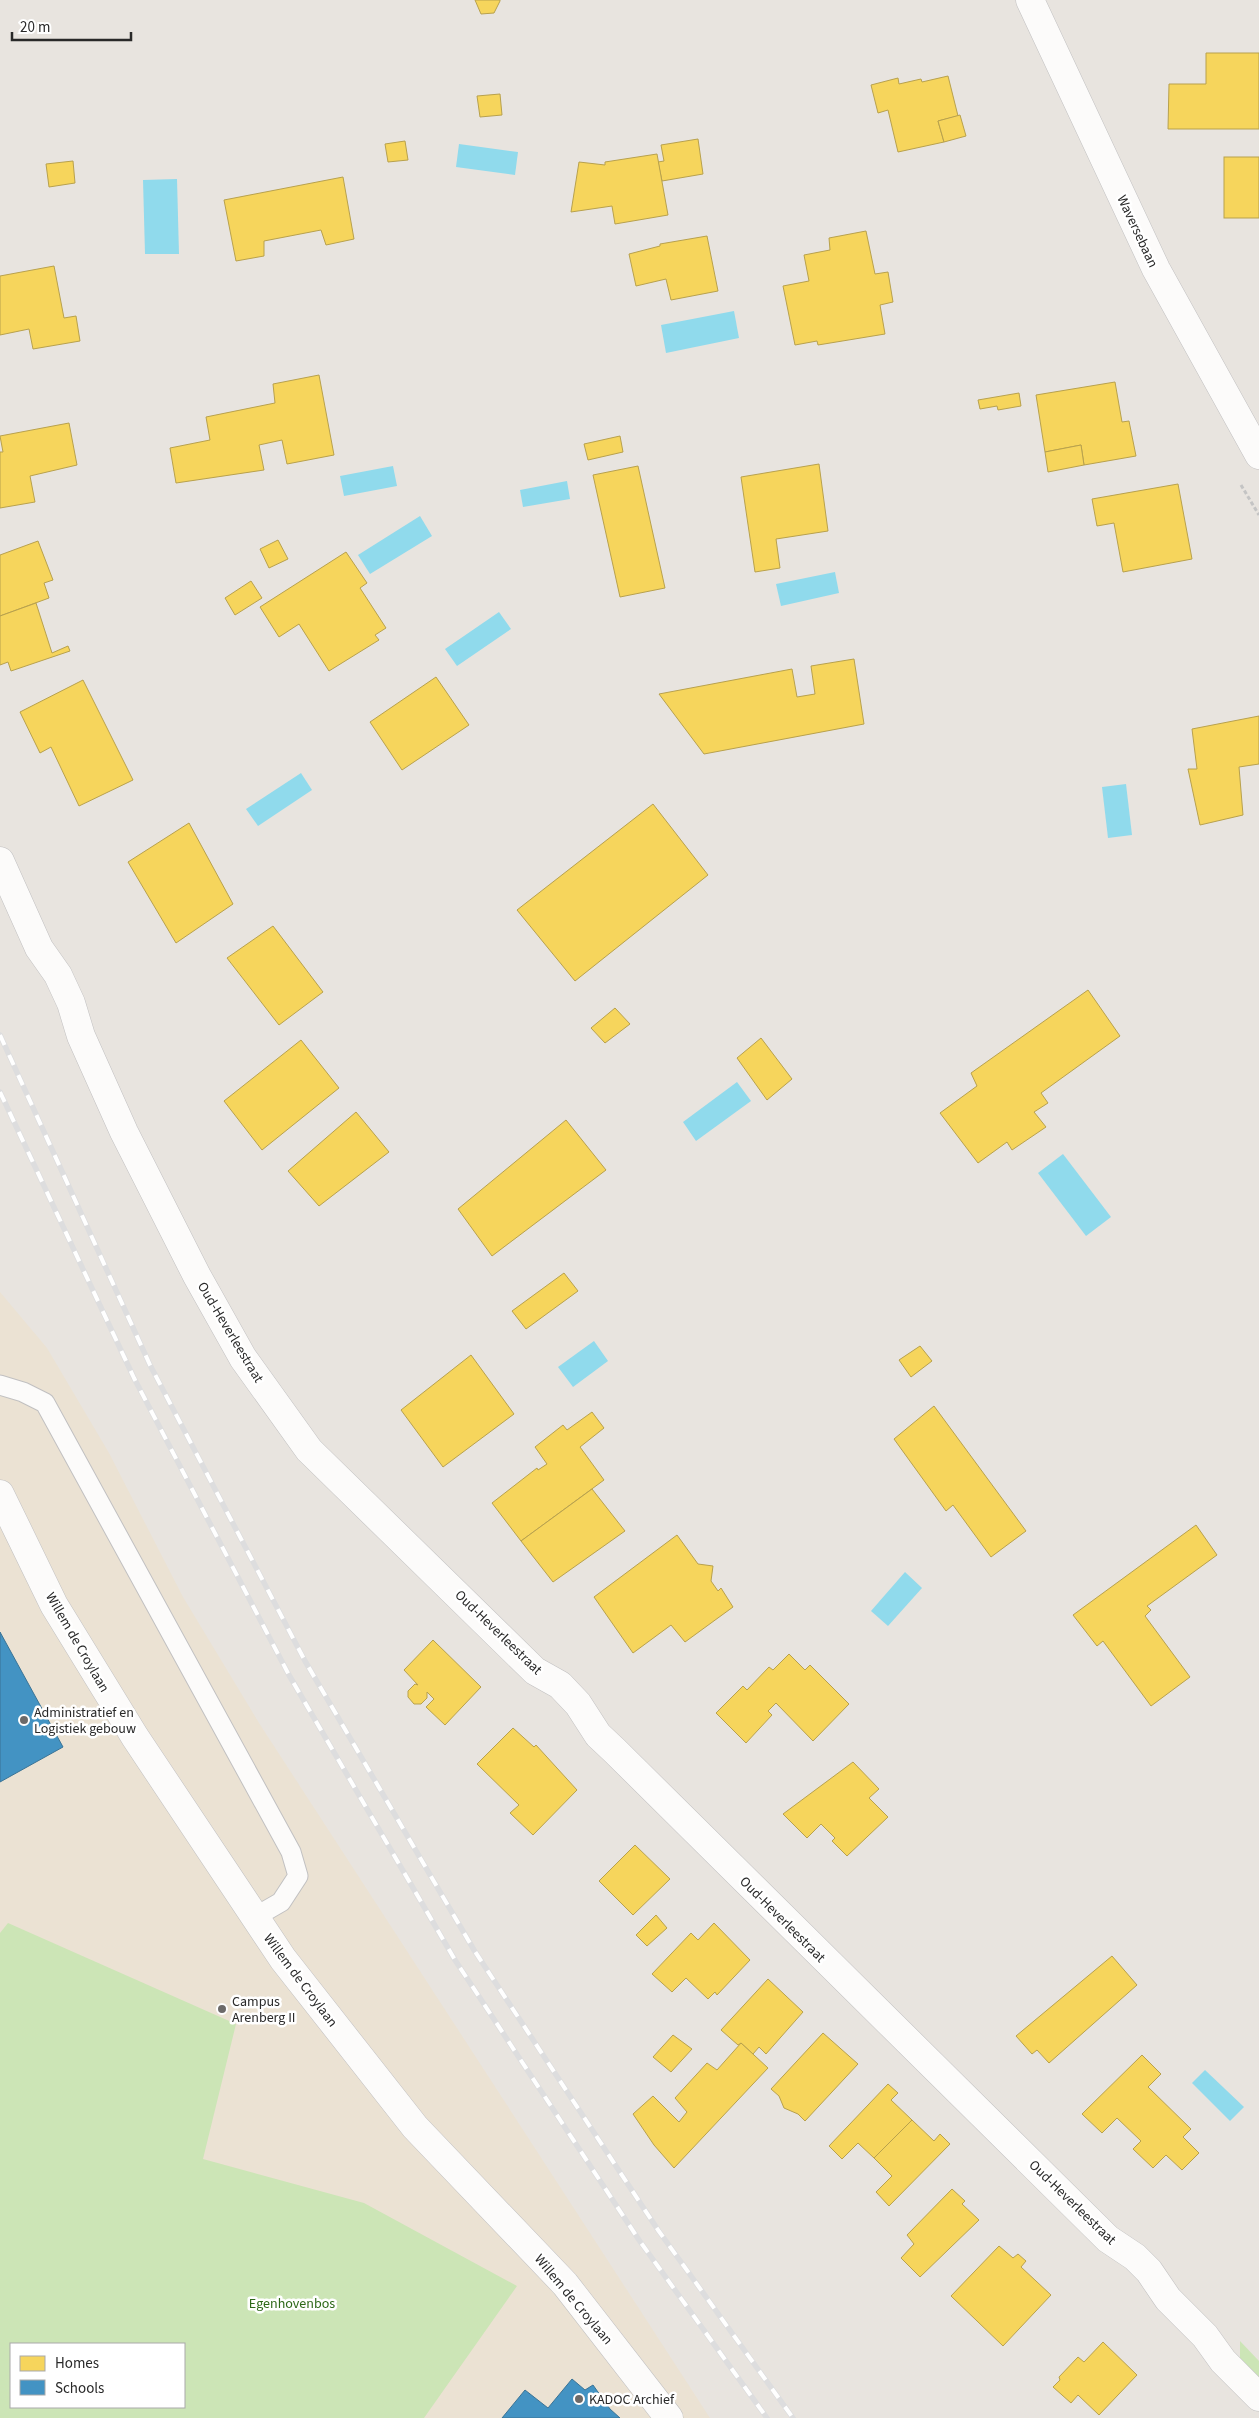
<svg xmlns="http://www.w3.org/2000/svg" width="1259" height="2418" font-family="'Source Sans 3',sans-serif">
	<rect width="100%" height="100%" fill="#e8e4df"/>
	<polygon fill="#ebe2d3" points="0,1292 47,1348 109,1453 183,1597 259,1723 710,2418 217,2418 184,2344 0,2296"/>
	<g fill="#cce5b6" fill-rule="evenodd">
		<path d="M 8,1923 L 236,2024 L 203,2159 L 364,2203 L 517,2286 L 424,2418 L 0,2418 L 0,1933 ZM 184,2344 L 184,2407 L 11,2407 L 11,2344 Z"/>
		<polygon points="1240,2341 1259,2361 1259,2377 1240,2358"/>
	</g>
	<g fill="#90daec">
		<polygon points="459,144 518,152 515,175 456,167"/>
		<polygon points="177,179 179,254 145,254 143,180"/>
		<polygon points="734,311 739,338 666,353 661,325"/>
		<polygon points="393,466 397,486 344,496 340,476"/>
		<polygon points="567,481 570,499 523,507 520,490"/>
		<polygon points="420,516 432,536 370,574 358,555"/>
		<polygon points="835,572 839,593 781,606 776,584"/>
		<polygon points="499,612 511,629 457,666 445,649"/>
		<polygon points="301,773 312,790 258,826 246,809"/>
		<polygon points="1126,784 1132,835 1108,838 1102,787"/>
		<polygon points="737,1082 751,1101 696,1141 683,1122"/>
		<polygon points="1063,1154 1111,1217 1086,1236 1038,1173"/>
		<polygon points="594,1341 608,1361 573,1387 558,1367"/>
		<polygon points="905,1572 922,1588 888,1626 871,1611"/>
		<polygon points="1205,2070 1244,2107 1230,2121 1192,2083"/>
	</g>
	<g fill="#f6d55c" stroke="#b8a14d">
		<polygon points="475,0 500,0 500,1 494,13 481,14"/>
		<polygon points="1206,53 1259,53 1259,129 1168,129 1169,84 1206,84"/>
		<polygon points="948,76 958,116 938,121 944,142 898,152 888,110 878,113 871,85 898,78 899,84 921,79 922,82"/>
		<polygon points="500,94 502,115 480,117 477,96"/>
		<polygon points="960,115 966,136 944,142 938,121"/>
		<polygon points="698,139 703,174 662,181 658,162 664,161 661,145"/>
		<polygon points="405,141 408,160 388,162 385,144"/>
		<polygon points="657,154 668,215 615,224 612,206 571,212 579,162 605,165 605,162"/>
		<rect x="1224" y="157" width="35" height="61"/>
		<polygon points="73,161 75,183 49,187 46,164"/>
		<polygon points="343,177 354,239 326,245 321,230 264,241 264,256 236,261 224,200"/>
		<polygon points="866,231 875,274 888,272 893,302 880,305 885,334 818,345 817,341 795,345 783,286 809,281 804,255 830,250 829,238"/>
		<polygon points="707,236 718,291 671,300 666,279 636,286 629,254 660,246 660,244"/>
		<polygon points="54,266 64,318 76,316 80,341 33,349 29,329 0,335 0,276"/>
		<polygon points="319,375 334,455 287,464 282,440 259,445 264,470 176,483 170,448 210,440 206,417 275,403 273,384"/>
		<polygon points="1115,382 1122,422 1129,421 1136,456 1084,465 1081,445 1045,452 1036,395"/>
		<polygon points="1019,393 1021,406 998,410 997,406 980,409 978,400"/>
		<polygon points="69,423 77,465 30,476 35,502 0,508 0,452 3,452 0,436"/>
		<polygon points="620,436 623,452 588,460 584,444"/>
		<polygon points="1081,445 1084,465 1048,472 1045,452"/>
		<polygon points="819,464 828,531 776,539 780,568 755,572 741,477"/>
		<polygon points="638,466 665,588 620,597 593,475"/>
		<polygon points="1178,484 1192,559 1123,572 1114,523 1097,526 1092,499"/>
		<polygon points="278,540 288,559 269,568 260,549"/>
		<polygon points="38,541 53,580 44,583 49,598 0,616 0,555"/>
		<polygon points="346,552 367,583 360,588 386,628 375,635 379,640 329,671 299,624 279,637 260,607"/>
		<polygon points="251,581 262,598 235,615 225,598"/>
		<polygon points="36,603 52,653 68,646 70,651 11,671 8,662 0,665 0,616"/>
		<polygon points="854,659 864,724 704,754 659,694 792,669 797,697 815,694 811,666"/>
		<polygon points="436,677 469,725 402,770 370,722"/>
		<polygon points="83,680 133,780 79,806 51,747 40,753 20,712"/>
		<polygon points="1259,716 1259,764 1239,767 1243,815 1200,825 1188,769 1197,769 1192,729"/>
		<polygon points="653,804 708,875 575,981 517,910"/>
		<polygon points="189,823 233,904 176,943 128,862"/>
		<polygon points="273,926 323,992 279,1025 227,958"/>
		<polygon points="1088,990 1120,1036 1041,1093 1048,1103 1034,1112 1046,1127 1012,1150 1007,1142 978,1163 940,1113 977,1086 971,1073"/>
		<polygon points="615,1008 630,1024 605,1043 591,1028"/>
		<polygon points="761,1038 792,1079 767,1100 737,1058"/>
		<polygon points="301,1040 339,1088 262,1150 224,1101"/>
		<polygon points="356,1112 389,1152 319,1206 288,1171"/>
		<polygon points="566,1120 606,1170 492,1256 458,1209"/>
		<polygon points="564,1273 578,1291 526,1329 512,1311"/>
		<polygon points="920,1346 932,1361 911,1377 899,1360"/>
		<polygon points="471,1355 514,1414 443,1467 401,1410"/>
		<polygon points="934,1406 1026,1531 991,1557 953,1505 946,1511 894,1439"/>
		<polygon points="592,1412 604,1428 580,1447 604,1480 521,1541 492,1503 537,1468 538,1470 547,1464 535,1447 563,1425 567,1430"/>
		<polygon points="592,1489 625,1531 553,1582 521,1541"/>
		<polygon points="1196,1525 1217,1555 1147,1606 1151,1610 1145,1616 1190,1677 1151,1706 1103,1641 1097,1646 1073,1615"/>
		<polygon points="677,1535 698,1564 713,1566 711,1581 718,1591 721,1588 733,1607 685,1642 671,1625 633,1653 594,1597"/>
		<polygon points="433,1640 481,1687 445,1725 426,1707 434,1699 427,1692 427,1698 421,1704 414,1704 408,1697 408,1691 415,1684 418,1685 404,1670"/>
		<polygon points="789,1654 805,1670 810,1665 849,1704 813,1741 776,1703 768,1711 772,1715 746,1743 716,1713 743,1686 747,1690 769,1667 773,1670"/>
		<polygon points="513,1728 534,1747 536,1745 577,1790 533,1835 510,1813 519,1805 477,1764"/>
		<polygon points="853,1762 879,1789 869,1798 888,1817 847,1856 832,1841 835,1838 821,1824 807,1838 783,1814"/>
		<polygon points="635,1845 670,1879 633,1915 599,1881"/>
		<polygon points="656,1915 667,1928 647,1946 636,1935"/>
		<polygon points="714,1923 750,1960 717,1995 715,1992 708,1999 686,1978 672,1992 652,1974 691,1933 698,1940"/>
		<polygon points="1112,1956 1137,1985 1049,2063 1037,2050 1032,2054 1016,2036"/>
		<polygon points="768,1979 803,2012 766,2054 759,2047 753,2054 741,2043 738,2045 721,2030"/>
		<polygon points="823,2033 858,2064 805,2121 798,2114 784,2108 779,2096 771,2089"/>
		<polygon points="673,2035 692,2049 671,2072 653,2057"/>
		<polygon points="741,2043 768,2068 674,2168 654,2145 633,2114 653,2096 679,2122 687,2112 675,2098 707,2063 717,2070"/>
		<polygon points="1142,2055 1161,2074 1148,2087 1191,2129 1183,2137 1199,2153 1182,2170 1166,2155 1153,2168 1133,2149 1141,2141 1117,2118 1102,2133 1082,2114"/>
		<polygon points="888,2084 898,2093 891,2100 912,2120 874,2158 858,2143 842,2159 829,2146"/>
		<polygon points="912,2120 934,2141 940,2134 950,2144 889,2206 876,2192 892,2176 874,2158"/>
		<polygon points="952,2189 965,2201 962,2204 979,2220 920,2277 901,2258 914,2244 907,2235"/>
		<polygon points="999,2246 1013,2258 1018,2254 1026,2261 1021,2267 1051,2295 1003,2346 951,2296"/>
		<polygon points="1103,2342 1137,2375 1099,2415 1078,2395 1071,2403 1053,2387 1060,2380 1059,2377 1078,2357 1084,2362"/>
	</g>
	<g fill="#4393c3" stroke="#3b7395">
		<polygon points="0,1632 63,1747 0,1782"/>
		<polygon points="572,2379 585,2390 593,2385 610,2409 620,2418 502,2418 525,2390 548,2408"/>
	</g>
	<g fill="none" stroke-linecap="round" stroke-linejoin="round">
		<g stroke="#c1c0c1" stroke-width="21">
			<polyline id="lane" points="0,1385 23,1392 45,1403 291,1852 298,1876 281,1902 255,1917"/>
		</g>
		<g stroke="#c1c0c1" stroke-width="29">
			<g id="street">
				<polyline points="0,861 39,948 58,975 71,1003 81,1036 124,1132 197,1276 243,1358 309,1450 535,1671 560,1685 578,1704 598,1735 615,1751 1108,2239 1135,2257 1149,2271 1168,2299 1205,2336 1223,2361 1259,2397"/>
				<polyline points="0,1494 54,1605 135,1737 283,1959 415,2127 565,2284 669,2418"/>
			</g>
		</g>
		<g stroke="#c1c0c1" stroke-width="29">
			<polyline id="secondary" points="1030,0 1156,269 1259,455"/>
		</g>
		<polyline stroke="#c4c4c4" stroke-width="3" stroke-dasharray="4 2.5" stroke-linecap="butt" points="1241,485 1259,515"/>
		<use href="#lane" stroke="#fcfbfa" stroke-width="19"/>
		<use href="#street" stroke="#fcfbfa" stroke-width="28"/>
		<use href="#secondary" stroke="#fcfbfa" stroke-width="28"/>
		<g stroke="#ddddde" stroke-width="5.5">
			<g id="rail">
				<polyline points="0,1035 150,1365 305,1661 474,1950 658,2230 793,2418"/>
				<polyline points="0,1092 134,1378 289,1675 455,1960 639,2240 767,2418"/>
			</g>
		</g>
		<use href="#rail" stroke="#fff" stroke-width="4" stroke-dasharray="11" stroke-linecap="butt"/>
	</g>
	<g fill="#6c6a69" stroke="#fff" stroke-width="2">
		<circle cx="24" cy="1720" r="5"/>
		<circle cx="222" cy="2009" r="5"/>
		<circle cx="579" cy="2399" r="5"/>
	</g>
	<g text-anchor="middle" stroke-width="5" stroke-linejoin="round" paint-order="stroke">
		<g font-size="14" fill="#292929" stroke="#fff">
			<text transform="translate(1138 231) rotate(65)" y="5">Waversebaan</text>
			<text transform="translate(231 1332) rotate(59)" y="5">Oud-Heverleestraat</text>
			<text transform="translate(499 1632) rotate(44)" y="5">Oud-Heverleestraat</text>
			<text transform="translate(78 1642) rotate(60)" y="5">Willem de Croylaan</text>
			<text transform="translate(783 1919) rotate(45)" y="5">Oud-Heverleestraat</text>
			<text transform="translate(301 1980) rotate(53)" y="5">Willem de Croylaan</text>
			<text transform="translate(1073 2202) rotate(44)" y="5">Oud-Heverleestraat</text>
			<text transform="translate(574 2299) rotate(50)" y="5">Willem de Croylaan</text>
		</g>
		<g font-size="14" fill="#292929" stroke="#fff" text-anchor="start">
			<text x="34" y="1717">Administratief en<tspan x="34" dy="16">Logistiek gebouw</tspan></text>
			<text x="232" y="2006">Campus<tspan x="232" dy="16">Arenberg II</tspan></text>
			<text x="589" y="2404">KADOC Archief</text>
		</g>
		<g font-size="14" fill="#2d6818" stroke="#fff">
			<text x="292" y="2308">Egenhovenbos</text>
		</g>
	</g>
	<rect x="10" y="2343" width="175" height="65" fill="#ffffff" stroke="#a9a9a9"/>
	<rect x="20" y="2356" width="25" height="15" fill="#f6d55c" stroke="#a9a9a9"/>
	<text x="55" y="2368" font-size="15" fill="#292929">Homes</text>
	<rect x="20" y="2380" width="25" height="15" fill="#4393c3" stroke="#a9a9a9"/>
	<text x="55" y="2393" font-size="15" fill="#292929">Schools</text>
	<path d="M12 32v8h119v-8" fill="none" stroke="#292929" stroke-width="2.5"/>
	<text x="20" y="32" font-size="15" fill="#292929" stroke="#ffffff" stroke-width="4" paint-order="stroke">20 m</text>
</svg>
